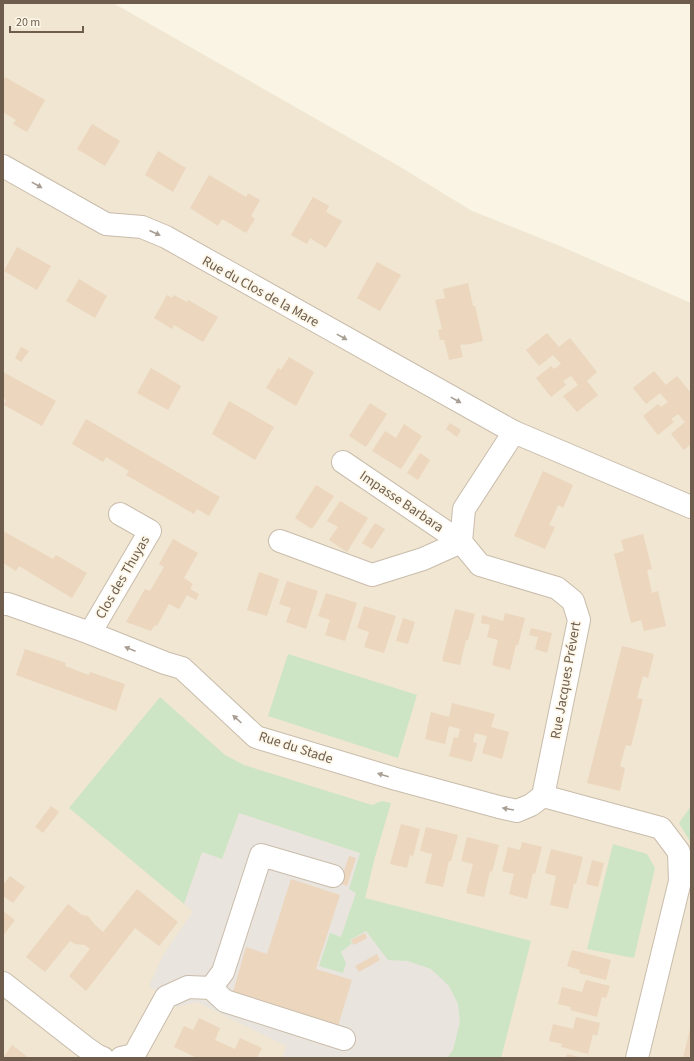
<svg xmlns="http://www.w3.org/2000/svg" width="694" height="1061" font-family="'Source Sans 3',sans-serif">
	<rect width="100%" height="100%" fill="#f9f4e3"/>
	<polygon fill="#f0e6d2" points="3,3 113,3 397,165 472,211 560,246 691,303 691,1058 3,1058"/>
	<polygon fill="#e9e4dd" points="239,813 360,853 365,898 531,941 501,1058 282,1058 286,1046 197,1002 177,1007 166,997 149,986 163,955 193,911 184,904 202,852 222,859"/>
	<g fill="#cde5c4">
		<polygon points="288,654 417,695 398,758 268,716"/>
		<polygon points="160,697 225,755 244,765 372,805 382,801 391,803 375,857 365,898 531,941 501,1058 447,1058 453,1050 460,1022 458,1004 449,986 431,969 408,961 388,960 366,931 350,940 352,943 341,952 346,963 343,973 319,966 330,933 341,937 356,893 349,889 360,853 239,813 222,859 202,852 184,904 69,808"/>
		<polygon points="691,806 691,843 679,823"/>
		<polygon points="613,844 647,854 655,868 634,958 587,949"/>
	</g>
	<g fill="#ecd6be">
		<polygon points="5,77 45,100 27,132 13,124 16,120 3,112 3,80"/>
		<polygon points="92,124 120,141 105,166 77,149"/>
		<polygon points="158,151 186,168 173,192 145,175"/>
		<polygon points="209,175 246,197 248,193 260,200 251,216 255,219 246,233 222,219 218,226 190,208"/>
		<polygon points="313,197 329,206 326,212 342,221 326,248 310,238 307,244 291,235"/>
		<polygon points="17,247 51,266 37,290 4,271"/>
		<polygon points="377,262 401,275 380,311 357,298"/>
		<polygon points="79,279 107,296 95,318 66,301"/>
		<polygon points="468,283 473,306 475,306 483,341 465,345 465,344 460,345 463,357 449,360 444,340 440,340 438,330 442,329 435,300 445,298 443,289"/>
		<polygon points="167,295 172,298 174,295 187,302 188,300 218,317 203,342 174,325 172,329 154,318"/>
		<polygon points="547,333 559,347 570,338 597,372 587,381 598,395 577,412 563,396 578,385 571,376 563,381 566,385 551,397 536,378 551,366 554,369 561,364 553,355 539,366 526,350"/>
		<polygon points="21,347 29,351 21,362 15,358"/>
		<polygon points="289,357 314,372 296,406 266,388 278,368 281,370"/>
		<polygon points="151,368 181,386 168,410 137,393"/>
		<polygon points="654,371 666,385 677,376 691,393 691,444 684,450 671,434 685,422 678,414 671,419 674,422 658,435 643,416 658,404 661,407 668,402 660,393 646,404 633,388"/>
		<polygon points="3,372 56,401 42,426 4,405 6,400 3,398"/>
		<polygon points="229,401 274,427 255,460 212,434"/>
		<polygon points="370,403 387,414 366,447 349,436"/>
		<polygon points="86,419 220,497 209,516 197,509 194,514 126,475 129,471 106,457 103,462 72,444"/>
		<polygon points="450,423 461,430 457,437 446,429"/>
		<polygon points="404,424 422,436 401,469 372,451 385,431 396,438"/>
		<polygon points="420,453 430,460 418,480 407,473"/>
		<polygon points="543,471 573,485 563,508 558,505 554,515 549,525 555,527 545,549 514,536"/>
		<polygon points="316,485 334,496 312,529 295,518"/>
		<polygon points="340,501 368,518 347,552 329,540 338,527 327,521"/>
		<polygon points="375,523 385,529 372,549 362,543"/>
		<polygon points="3,531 53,559 56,555 87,573 72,598 19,566 16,571 3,563"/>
		<polygon points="643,534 652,569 647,570 652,593 658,591 666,626 644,631 641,620 631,623 614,554 624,551 621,540"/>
		<polygon points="173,539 198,553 184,578 193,584 190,589 199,594 196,600 187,595 179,609 169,604 157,626 155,625 151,631 126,622 145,589 150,591 164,567 159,564"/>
		<polygon points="259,572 279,579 267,616 247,610"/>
		<polygon points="287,581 318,591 306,629 286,622 291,608 279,604"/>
		<polygon points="326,593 357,603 345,641 325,635 330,620 318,616"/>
		<polygon points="364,606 396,616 384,653 364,647 369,632 357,628"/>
		<polygon points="455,609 475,614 468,640 466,640 460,665 442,661"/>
		<polygon points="505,613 525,618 518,645 516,645 510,670 492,665 498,640 487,637 490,625 481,623 482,615 503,621"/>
		<polygon points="403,618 415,622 408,644 396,641"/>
		<polygon points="531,628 552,633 547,653 535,649 538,637 529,635"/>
		<polygon points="622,646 654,654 648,678 643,676 637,698 643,699 631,746 626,745 623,755 620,766 625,768 620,791 587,783"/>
		<polygon points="25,649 66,663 65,666 89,675 90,672 125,684 116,711 16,675"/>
		<polygon points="452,703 495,714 491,727 509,732 502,759 482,753 487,736 475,733 473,742 477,743 472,762 449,756 454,737 458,738 460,729 449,726 445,744 425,739 431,712 449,717"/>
		<polygon points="51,806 59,812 43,833 35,827"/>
		<polygon points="401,824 420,829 413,856 410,855 407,868 390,864"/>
		<polygon points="426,827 458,835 451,861 449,861 443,887 425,883 432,854 420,851"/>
		<polygon points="467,837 499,845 492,872 490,871 484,897 466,893 473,864 461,861"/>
		<polygon points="522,842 542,847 535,874 533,873 527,899 509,894 514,874 502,871 508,847 520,850"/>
		<polygon points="551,849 583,857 576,884 574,883 568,909 550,905 556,876 545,873"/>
		<polygon points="349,856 356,858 347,886 340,883"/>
		<polygon points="592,860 604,863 598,887 586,884"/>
		<polygon points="10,876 25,887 13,903 3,896 3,885"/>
		<polygon points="291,879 340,895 316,969 352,980 338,1026 233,992 246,947 267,954"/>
		<polygon points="137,889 178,922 159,946 135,928 86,991 69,976 90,949 85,945 75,944 70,941 45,972 26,957 68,904 82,915 88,916 95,925 103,932"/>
		<polygon points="3,911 15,920 3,936"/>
		<polygon points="365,933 367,938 354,945 351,940"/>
		<polygon points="572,950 611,960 606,980 579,973 580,970 567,966"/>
		<polygon points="377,954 380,960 359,972 355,966"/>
		<polygon points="586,980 610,986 606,998 602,997 597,1017 570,1010 571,1007 558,1004 562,987 582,992"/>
		<polygon points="576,1017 600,1023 597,1036 593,1034 588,1054 561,1047 562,1044 549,1041 553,1024 573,1029"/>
		<polygon points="199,1018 220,1028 215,1040 235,1049 240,1038 262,1048 257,1058 197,1058 174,1047 184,1026 193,1030"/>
		<polygon points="690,1029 691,1058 683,1058"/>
		<polygon points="12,1045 29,1058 3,1058"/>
		<polygon points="567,1054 579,1057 579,1058 566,1058"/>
	</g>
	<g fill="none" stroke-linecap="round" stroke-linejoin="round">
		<g stroke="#c9bcab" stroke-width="24">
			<g id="minor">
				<polyline points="3,166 106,224 142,227 166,237 514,432"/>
				<polyline points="280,541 372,575 423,559 461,542 343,462"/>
				<polyline points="3,604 8,604 90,633 165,663 182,668 256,737 396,779 499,807 517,811 531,805 543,796"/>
				<polyline points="90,633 150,531 120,514"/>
				<polyline points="3,983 85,1047 98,1056 103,1058"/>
				<polyline points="211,988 223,972 261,855 333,876"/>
				<polyline points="121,1058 134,1055 166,997 188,987 211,988 225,1001 344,1039"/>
				<polyline points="637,1058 680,881 679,852 661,828 543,796 579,620 573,601 557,588 480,565 461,542 464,509 514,432 691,507"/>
			</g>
		</g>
		<use href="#minor" stroke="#fff" stroke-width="22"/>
	</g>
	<defs><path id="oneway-solid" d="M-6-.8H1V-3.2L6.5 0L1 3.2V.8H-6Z"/></defs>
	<g fill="#a89e94">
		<use href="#oneway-solid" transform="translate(37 185) rotate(29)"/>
		<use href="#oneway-solid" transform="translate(155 233) rotate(24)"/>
		<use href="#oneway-solid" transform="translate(342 337) rotate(29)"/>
		<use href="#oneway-solid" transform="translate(456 400) rotate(29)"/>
		<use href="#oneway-solid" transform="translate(130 649) rotate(-158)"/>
		<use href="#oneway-solid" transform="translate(237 719) rotate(-138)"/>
		<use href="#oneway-solid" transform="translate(383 775) rotate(-163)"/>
		<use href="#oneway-solid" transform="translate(508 809) rotate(-170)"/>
	</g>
	<g text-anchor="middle" stroke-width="3.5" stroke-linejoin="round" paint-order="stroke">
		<g font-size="14" fill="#6e5d4c" stroke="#fdf7e9">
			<text transform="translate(261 291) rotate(29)" y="5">Rue du Clos de la Mare</text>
			<text transform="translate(402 501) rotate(34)" y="5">Impasse Barbara</text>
			<text transform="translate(122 577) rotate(-60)" y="5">Clos des Thuyas</text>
			<text transform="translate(565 680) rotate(-80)" y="5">Rue Jacques Prévert</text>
			<text transform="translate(296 747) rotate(18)" y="5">Rue du Stade</text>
		</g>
	</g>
	<rect width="694" height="1061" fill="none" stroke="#6e5d4c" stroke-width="8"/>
	<path d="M10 26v6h73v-6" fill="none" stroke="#6e5d4c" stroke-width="2"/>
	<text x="16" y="26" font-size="12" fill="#6e5d4c" stroke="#fdf7e9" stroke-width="3" paint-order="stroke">20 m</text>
</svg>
